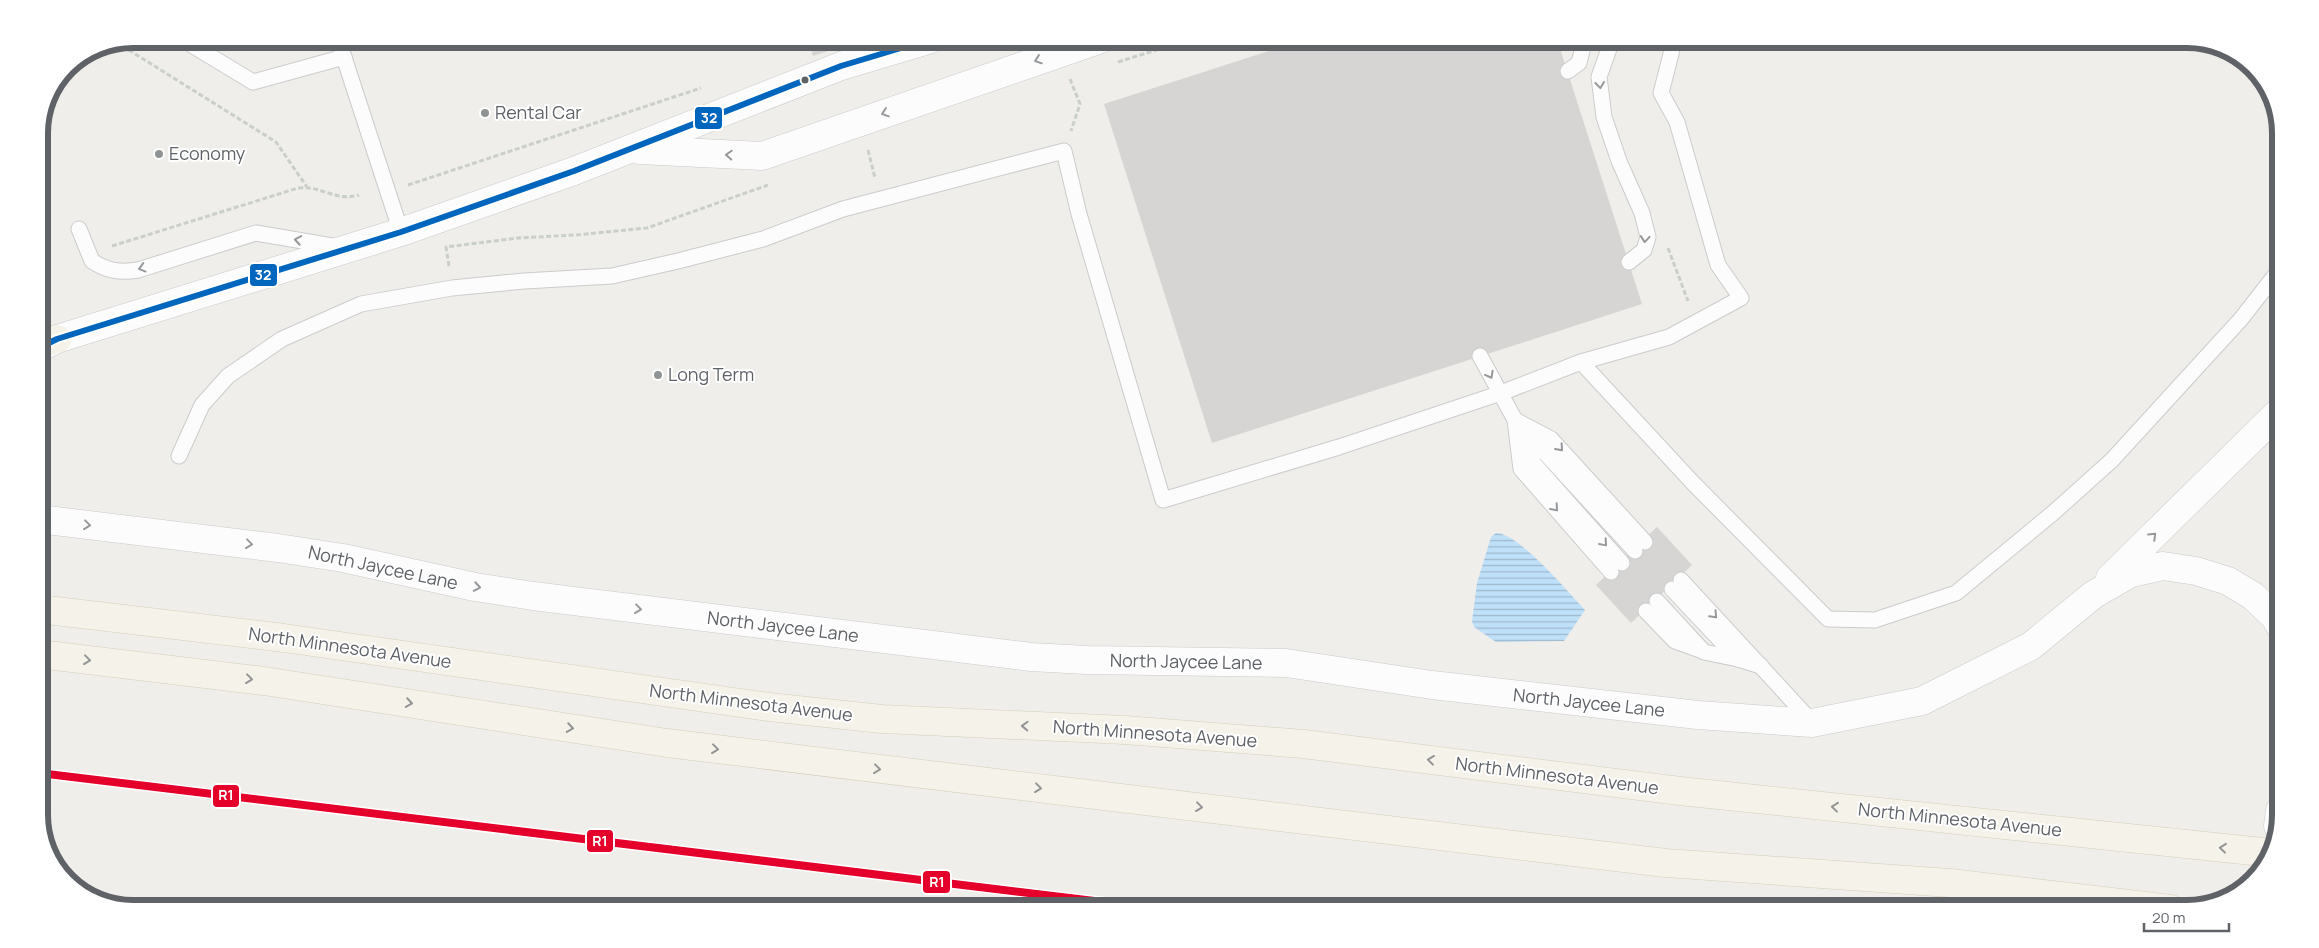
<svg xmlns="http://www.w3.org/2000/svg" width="2319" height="948" font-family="Manrope,sans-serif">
	<defs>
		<pattern id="water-rules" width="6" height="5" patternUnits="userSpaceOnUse" patternTransform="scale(1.25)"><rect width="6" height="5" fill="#bfe0f9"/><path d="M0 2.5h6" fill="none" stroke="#9eb9cd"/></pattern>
	</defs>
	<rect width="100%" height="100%" fill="#efeeea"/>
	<path fill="url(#water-rules)" d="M 1496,533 C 1519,533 1568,592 1585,610 L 1564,641 L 1496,642 L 1474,627 L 1472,621 L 1477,583 L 1491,537 Z"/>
	<g fill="#d6d5d3">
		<polygon points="808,39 866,39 813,56"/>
		<polygon points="1306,39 1557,39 1642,304 1212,443 1104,104"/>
		<polygon points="1657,527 1692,565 1631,623 1596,585"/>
	</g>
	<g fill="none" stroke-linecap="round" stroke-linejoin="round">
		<g stroke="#cbcccc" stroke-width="17">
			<g id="service">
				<polyline points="182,39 253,82 344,57"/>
				<polyline points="338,39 401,232"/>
				<polyline points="1610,39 1611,43 1599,77 1604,117 1619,161 1642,213 1648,237 1644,250 1629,262"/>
				<polyline points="1568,71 1579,63 1585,39"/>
				<path d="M 79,229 L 92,261 C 107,271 120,273 138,270 L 256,233 L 338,247"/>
				<polyline points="1480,356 1515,420 1551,439 1645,542"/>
				<polyline points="1581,362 1693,483 1828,619 1875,620 1956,593 2053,513 2112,460 2241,319 2280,269"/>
				<polyline points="1515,420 1521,469 1611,572"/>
				<polyline points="1524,430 1635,551"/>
				<polyline points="1522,437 1534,464 1622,563"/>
				<polyline points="179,456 202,405 228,376 282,339 361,304 452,288 524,281 612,276 678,261 763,239 843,209 1064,151 1079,214 1163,500 1339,447 1501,393 1581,362 1669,337 1741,298 1718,265 1677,122 1661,93 1671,54 1673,39"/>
				<polyline points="1681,580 1812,722"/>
				<polyline points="1672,589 1738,659 1761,666"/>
				<polyline points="1657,601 1704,652 1738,659"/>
				<polyline points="1646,611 1675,641 1700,650"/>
			</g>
		</g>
		<g stroke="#cacacb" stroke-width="29">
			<g id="secondary">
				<polyline points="640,150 762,156 1101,39"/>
				<polyline points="39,348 57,339 401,232 574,171 841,66 931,39"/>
				<polyline points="39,519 278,548 343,558 475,587 533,596 1031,657 1087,660 1286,663 1432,685 1698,715 1812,723 1922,701 2031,646 2093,595 2131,573 2163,566 2196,571 2228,581 2253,596 2275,617 2280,626"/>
				<polyline points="2110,578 2280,411"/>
				<polyline points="2278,826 2280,810"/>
			</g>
		</g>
		<g stroke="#d7ceb8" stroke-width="29">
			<g id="primary">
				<polyline points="39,344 57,339"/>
				<polyline points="39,609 284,638 769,707 882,719 1125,730 1303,744 1680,791 2272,853"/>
				<polyline points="39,654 264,681 667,743 1104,796 1666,863 1950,883 2171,909"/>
			</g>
		</g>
		<g stroke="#cacfcc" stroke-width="3" stroke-dasharray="5 2.5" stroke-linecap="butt">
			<polyline points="116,42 276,142 307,187"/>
			<polyline points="804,50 809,39"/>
			<polyline points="1118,62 1191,39"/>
			<polyline points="1070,79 1080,104 1071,131"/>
			<polyline points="868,150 875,178"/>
			<polyline points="408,185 701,88"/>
			<path d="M 112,246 L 298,188 C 322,185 334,202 359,195"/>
			<polyline points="1668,248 1688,301"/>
			<polyline points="449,266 446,247 518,238 575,235 647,228 768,185"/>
			<polyline points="96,902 161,909"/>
		</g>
		<use href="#service" stroke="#fdfcfc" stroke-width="15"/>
		<use href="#secondary" stroke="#fdfcfc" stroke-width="28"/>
		<use href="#primary" stroke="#f4f2e9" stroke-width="28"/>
		<g stroke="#fff" stroke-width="10">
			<polyline id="bus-1" points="39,348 57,339 401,232 574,171 841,66 931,39"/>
		</g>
		<use href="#bus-1" stroke="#0065bd" stroke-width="6"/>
		<g stroke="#fff" stroke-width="11">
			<polyline id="rail-1" points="39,773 1161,909"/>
		</g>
		<use href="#rail-1" stroke="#e4002b" stroke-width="8"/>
	</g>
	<defs><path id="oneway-chevron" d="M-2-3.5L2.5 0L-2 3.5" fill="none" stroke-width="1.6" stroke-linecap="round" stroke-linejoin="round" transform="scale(1.25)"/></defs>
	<g stroke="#96999c">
		<use href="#oneway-chevron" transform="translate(1038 60) rotate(161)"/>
		<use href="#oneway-chevron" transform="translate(1600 85) rotate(83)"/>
		<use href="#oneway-chevron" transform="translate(885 113) rotate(161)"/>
		<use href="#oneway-chevron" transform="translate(729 155) rotate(-177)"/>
		<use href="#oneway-chevron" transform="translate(1645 239) rotate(95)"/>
		<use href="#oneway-chevron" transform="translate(298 240) rotate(-170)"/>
		<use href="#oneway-chevron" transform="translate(142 268) rotate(165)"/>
		<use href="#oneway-chevron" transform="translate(1490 375) rotate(61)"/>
		<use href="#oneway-chevron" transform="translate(1560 448) rotate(48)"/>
		<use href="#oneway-chevron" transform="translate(1555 508) rotate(49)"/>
		<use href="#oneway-chevron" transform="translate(87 525) rotate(7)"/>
		<use href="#oneway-chevron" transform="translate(2153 536) rotate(-44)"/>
		<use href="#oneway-chevron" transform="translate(1604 543) rotate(49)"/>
		<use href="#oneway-chevron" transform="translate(249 544) rotate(7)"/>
		<use href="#oneway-chevron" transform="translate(477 587) rotate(10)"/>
		<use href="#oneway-chevron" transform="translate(638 609) rotate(7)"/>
		<use href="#oneway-chevron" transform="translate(1714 615) rotate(47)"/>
	</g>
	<g stroke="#939595">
		<use href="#oneway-chevron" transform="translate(87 660) rotate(7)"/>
		<use href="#oneway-chevron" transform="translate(249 679) rotate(7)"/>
		<use href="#oneway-chevron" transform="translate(409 703) rotate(9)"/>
		<use href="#oneway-chevron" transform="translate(1025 726) rotate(-178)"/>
		<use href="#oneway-chevron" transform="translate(570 728) rotate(9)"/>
		<use href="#oneway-chevron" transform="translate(715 749) rotate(7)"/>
		<use href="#oneway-chevron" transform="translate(1431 760) rotate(-173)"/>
		<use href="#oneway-chevron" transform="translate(877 769) rotate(7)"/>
		<use href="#oneway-chevron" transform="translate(1038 788) rotate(7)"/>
		<use href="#oneway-chevron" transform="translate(1199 807) rotate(7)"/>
		<use href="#oneway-chevron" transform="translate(1835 807) rotate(-174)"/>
		<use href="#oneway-chevron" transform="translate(2223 848) rotate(-174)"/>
	</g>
	<circle fill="#5f6368" stroke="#fff" stroke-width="2" cx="805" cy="80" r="4.5"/>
	<g fill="#919496" stroke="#fff" stroke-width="2">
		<circle cx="485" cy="113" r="5"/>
		<circle cx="159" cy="154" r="5"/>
		<circle cx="658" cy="375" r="5"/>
	</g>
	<g text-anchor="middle" stroke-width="4" stroke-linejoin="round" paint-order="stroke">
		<g font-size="18" fill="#5f6368" stroke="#fff" text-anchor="start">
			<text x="495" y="119">Rental Car</text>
			<text x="169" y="160">Economy</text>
			<text x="668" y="381">Long Term</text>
		</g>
		<g font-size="18" fill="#5f6368" stroke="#fff">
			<text transform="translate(383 568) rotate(12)" y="6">North Jaycee Lane</text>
			<text transform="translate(783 627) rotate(7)" y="6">North Jaycee Lane</text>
			<text transform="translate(350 648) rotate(8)" y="6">North Minnesota Avenue</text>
			<text transform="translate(1186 662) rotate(1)" y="6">North Jaycee Lane</text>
			<text transform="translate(751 703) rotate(7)" y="6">North Minnesota Avenue</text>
			<text transform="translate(1589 703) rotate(6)" y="6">North Jaycee Lane</text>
			<text transform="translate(1155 734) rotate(4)" y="6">North Minnesota Avenue</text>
			<text transform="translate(1557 776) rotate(7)" y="6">North Minnesota Avenue</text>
			<text transform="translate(1960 820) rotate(6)" y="6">North Minnesota Avenue</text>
		</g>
	</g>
	<path d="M0 0H2319V948H0ZM133 48H2187A85 85 0 0 1 2272 133V815A85 85 0 0 1 2187 900H133A85 85 0 0 1 48 815V133A85 85 0 0 1 133 48Z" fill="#fff" fill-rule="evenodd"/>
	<path fill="none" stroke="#5f6368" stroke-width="6" d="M133 48H2187A85 85 0 0 1 2272 133V815A85 85 0 0 1 2187 900H133A85 85 0 0 1 48 815V133A85 85 0 0 1 133 48Z"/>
	<g stroke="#fff" stroke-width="2">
		<rect x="694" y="106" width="29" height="24" rx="5" fill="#0065bd"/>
		<rect x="249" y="263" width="29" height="24" rx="5" fill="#0065bd"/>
		<rect x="212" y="784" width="28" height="24" rx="5" fill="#e4002b"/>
		<rect x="586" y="829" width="28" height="24" rx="5" fill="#e4002b"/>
		<rect x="922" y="870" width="29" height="24" rx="5" fill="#e4002b"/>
	</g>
	<g font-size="14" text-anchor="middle" font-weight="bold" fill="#fff">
		<text x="709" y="123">32</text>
		<text x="263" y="280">32</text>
		<text x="226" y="800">R1</text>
		<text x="600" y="846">R1</text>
		<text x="937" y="887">R1</text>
	</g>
	<path d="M2144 923v8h85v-8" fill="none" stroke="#5f6368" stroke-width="2.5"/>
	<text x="2152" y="923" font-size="15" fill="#5f6368" stroke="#ffffff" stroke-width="4" paint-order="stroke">20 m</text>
</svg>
